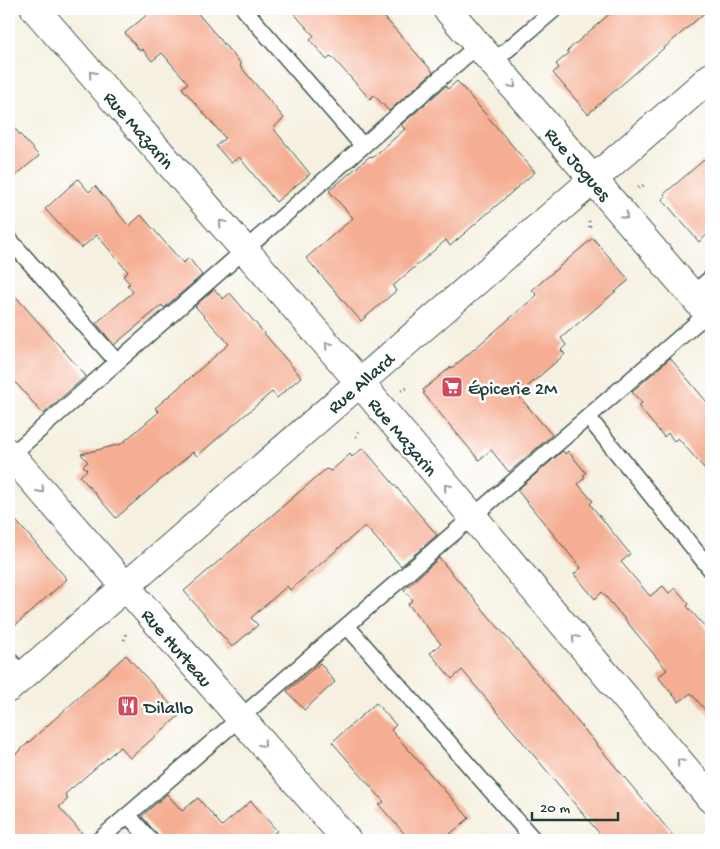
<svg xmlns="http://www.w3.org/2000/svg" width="720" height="849" font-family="'Gochi Hand',sans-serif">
	<rect width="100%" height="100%" fill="#fff"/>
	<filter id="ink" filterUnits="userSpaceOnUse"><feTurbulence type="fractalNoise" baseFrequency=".02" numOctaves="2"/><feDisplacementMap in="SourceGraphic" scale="10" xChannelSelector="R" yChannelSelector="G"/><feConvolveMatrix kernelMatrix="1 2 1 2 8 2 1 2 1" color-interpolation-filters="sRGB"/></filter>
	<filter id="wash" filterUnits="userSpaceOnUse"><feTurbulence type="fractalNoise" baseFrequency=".0096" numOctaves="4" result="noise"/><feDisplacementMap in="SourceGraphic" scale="20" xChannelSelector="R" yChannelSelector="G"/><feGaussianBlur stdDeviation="1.12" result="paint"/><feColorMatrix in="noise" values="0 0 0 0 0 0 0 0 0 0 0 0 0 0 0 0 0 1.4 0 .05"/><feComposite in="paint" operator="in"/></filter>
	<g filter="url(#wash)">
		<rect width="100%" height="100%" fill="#f5f0e0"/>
		<g id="blocks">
			<g fill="#f5ae93">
				<polygon points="154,9 194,9 241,64 240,66 284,118 273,128 310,174 276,202 239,157 231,163 216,146 225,138 182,88 188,83 162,53 152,61 142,49 140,51 125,33"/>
				<polygon points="290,9 377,9 433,72 389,111 374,95 370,99 331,56 327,60 310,40 314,36"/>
				<polygon points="615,9 709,9 588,114 553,73 559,68 556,64 569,53 567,51"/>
				<polygon points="457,81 535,172 450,246 446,240 393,286 396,291 361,321 306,258 353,218 329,191 370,156 372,158 405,129 401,125 446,86 448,89"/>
				<polygon points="9,122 39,156 9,181"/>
				<polygon points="711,154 711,231 699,242 662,199 666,196 664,194"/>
				<polygon points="78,179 89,192 95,186 129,226 141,215 183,263 189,258 202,275 164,308 162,305 114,345 96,323 133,292 127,285 130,284 123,276 128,272 97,235 81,248 45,209"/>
				<polygon points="593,238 629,280 561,338 566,345 561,350 565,354 518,395 552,435 509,472 491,450 479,460 423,393 425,392 423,390 451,367 452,368 537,295 532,290"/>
				<polygon points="9,289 86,376 43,414 9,375"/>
				<polygon points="214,289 223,299 230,293 301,377 277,398 272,392 197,456 193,452 116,518 80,476 87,470 83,466 88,462 81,454 121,444 159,412 155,408 229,344 195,306"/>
				<polygon points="670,358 711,407 711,476 678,438 674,441 668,433 664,437 638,406 642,403 632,392"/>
				<polygon points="363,448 437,535 401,566 365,526 290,590 287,586 251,618 258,625 232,647 184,591 326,469 331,471 350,454 352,457"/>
				<polygon points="563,451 565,454 568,451 586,473 583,475 585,477 578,484 593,501 590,504 630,554 621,562 650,596 663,586 669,593 675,588 689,604 687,606 711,634 711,717 691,693 679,702 658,677 667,670 602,592 595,599 574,574 581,568 517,490"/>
				<polygon points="9,513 67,579 9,631"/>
				<polygon points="439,558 504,634 677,840 605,840 462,670 452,679 430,653 441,644 408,604 413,600 404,590"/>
				<polygon points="126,655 180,715 130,758 120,747 65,794 68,799 59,807 88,840 9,840 9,760"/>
				<polygon points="320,663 335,682 304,710 287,691"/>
				<polygon points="376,703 396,725 391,730 469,818 443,840 410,840 379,805 384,802 332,742"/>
				<polygon points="167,794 182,811 198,798 222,826 251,801 277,831 264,840 161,840 142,816"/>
			</g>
		</g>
	</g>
	<g filter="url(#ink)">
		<use href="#blocks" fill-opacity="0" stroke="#3f584e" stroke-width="1"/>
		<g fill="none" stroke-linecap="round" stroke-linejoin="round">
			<g stroke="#3f584e" stroke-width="18">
				<g id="lane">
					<polyline points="244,9 363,146"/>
					<polyline points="493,62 555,9"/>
					<polyline points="9,239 117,362"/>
					<polyline points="692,294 711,278"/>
					<polyline points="588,417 711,570"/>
					<polyline points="9,457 478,45"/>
					<polyline points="347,626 534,840"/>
					<polyline points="9,659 23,676"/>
					<polyline points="128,815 150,840"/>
					<polyline points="99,840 708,313"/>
				</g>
			</g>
			<g stroke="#3f584e" stroke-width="30">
				<g id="street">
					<polyline points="35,9 338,357 711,799"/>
					<polyline points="447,9 711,317"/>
					<polyline points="9,453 347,840"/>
				</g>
			</g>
			<g stroke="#3f584e" stroke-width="30">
				<polyline id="secondary" points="9,688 711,77"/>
			</g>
			<g stroke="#3f584e" stroke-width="3" stroke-dasharray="1 4" stroke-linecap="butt">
				<polyline points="638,188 646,184"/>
				<polyline points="589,221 590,230"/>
				<polyline points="401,390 410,387"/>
				<polyline points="356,437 360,428"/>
				<polyline points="124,640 127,631"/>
			</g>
			<use href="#lane" stroke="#fff" stroke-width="15"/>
			<use href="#street" stroke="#fff" stroke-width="28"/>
			<use href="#secondary" stroke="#fff" stroke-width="28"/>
		</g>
		<defs><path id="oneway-chevron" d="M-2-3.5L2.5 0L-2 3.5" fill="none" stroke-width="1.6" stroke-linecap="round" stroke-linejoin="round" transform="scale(1.25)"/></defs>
		<g stroke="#8f9e9a">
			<use href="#oneway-chevron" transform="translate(92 74) rotate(-131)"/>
			<use href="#oneway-chevron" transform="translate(513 85) rotate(49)"/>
			<use href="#oneway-chevron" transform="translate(625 216) rotate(49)"/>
			<use href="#oneway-chevron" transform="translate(222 223) rotate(-131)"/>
			<use href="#oneway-chevron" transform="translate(328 345) rotate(-131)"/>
			<use href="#oneway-chevron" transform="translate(447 487) rotate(-131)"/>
			<use href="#oneway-chevron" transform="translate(41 490) rotate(49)"/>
			<use href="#oneway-chevron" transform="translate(575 638) rotate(-130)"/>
			<use href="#oneway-chevron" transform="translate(263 744) rotate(49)"/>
			<use href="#oneway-chevron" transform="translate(680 762) rotate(-130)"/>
		</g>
	</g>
	<defs>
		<g id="supermarket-square" transform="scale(1.125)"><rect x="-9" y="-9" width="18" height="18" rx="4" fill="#d1495b" stroke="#fff"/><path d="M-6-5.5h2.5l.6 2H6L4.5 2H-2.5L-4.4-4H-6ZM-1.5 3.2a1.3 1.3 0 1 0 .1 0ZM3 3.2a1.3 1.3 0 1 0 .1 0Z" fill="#fff"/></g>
		<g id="restaurant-square" transform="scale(1.125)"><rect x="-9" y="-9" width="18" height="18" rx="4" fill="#d1495b" stroke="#fff"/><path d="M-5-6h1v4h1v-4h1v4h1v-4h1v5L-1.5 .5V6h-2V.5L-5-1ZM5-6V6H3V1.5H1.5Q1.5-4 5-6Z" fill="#fff"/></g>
	</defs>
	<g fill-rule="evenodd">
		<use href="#supermarket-square" x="452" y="387"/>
		<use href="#restaurant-square" x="128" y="706"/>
	</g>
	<g text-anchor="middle" stroke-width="5" stroke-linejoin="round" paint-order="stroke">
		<g font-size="19" fill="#1f3d34" stroke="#fff">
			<text transform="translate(140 129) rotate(49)" y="7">Rue Mazarin</text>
			<text transform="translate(579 163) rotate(49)" y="7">Rue Jogues</text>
			<text transform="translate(360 382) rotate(-41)" y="7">Rue Allard</text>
			<text transform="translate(404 436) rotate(50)" y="7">Rue Mazarin</text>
			<text transform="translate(178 647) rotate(49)" y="7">Rue Hurteau</text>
		</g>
		<g font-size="19" fill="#1f3d34" stroke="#fff" text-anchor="start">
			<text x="468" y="394">Épicerie 2M</text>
			<text x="144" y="713">Dilallo</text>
		</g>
	</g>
	<rect width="720" height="849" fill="none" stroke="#fff" stroke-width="30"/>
	<path d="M532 812v8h86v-8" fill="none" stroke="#1f3d34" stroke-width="2.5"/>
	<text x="540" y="812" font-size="15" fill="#1f3d34" stroke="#ffffff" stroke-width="4" paint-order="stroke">20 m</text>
</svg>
